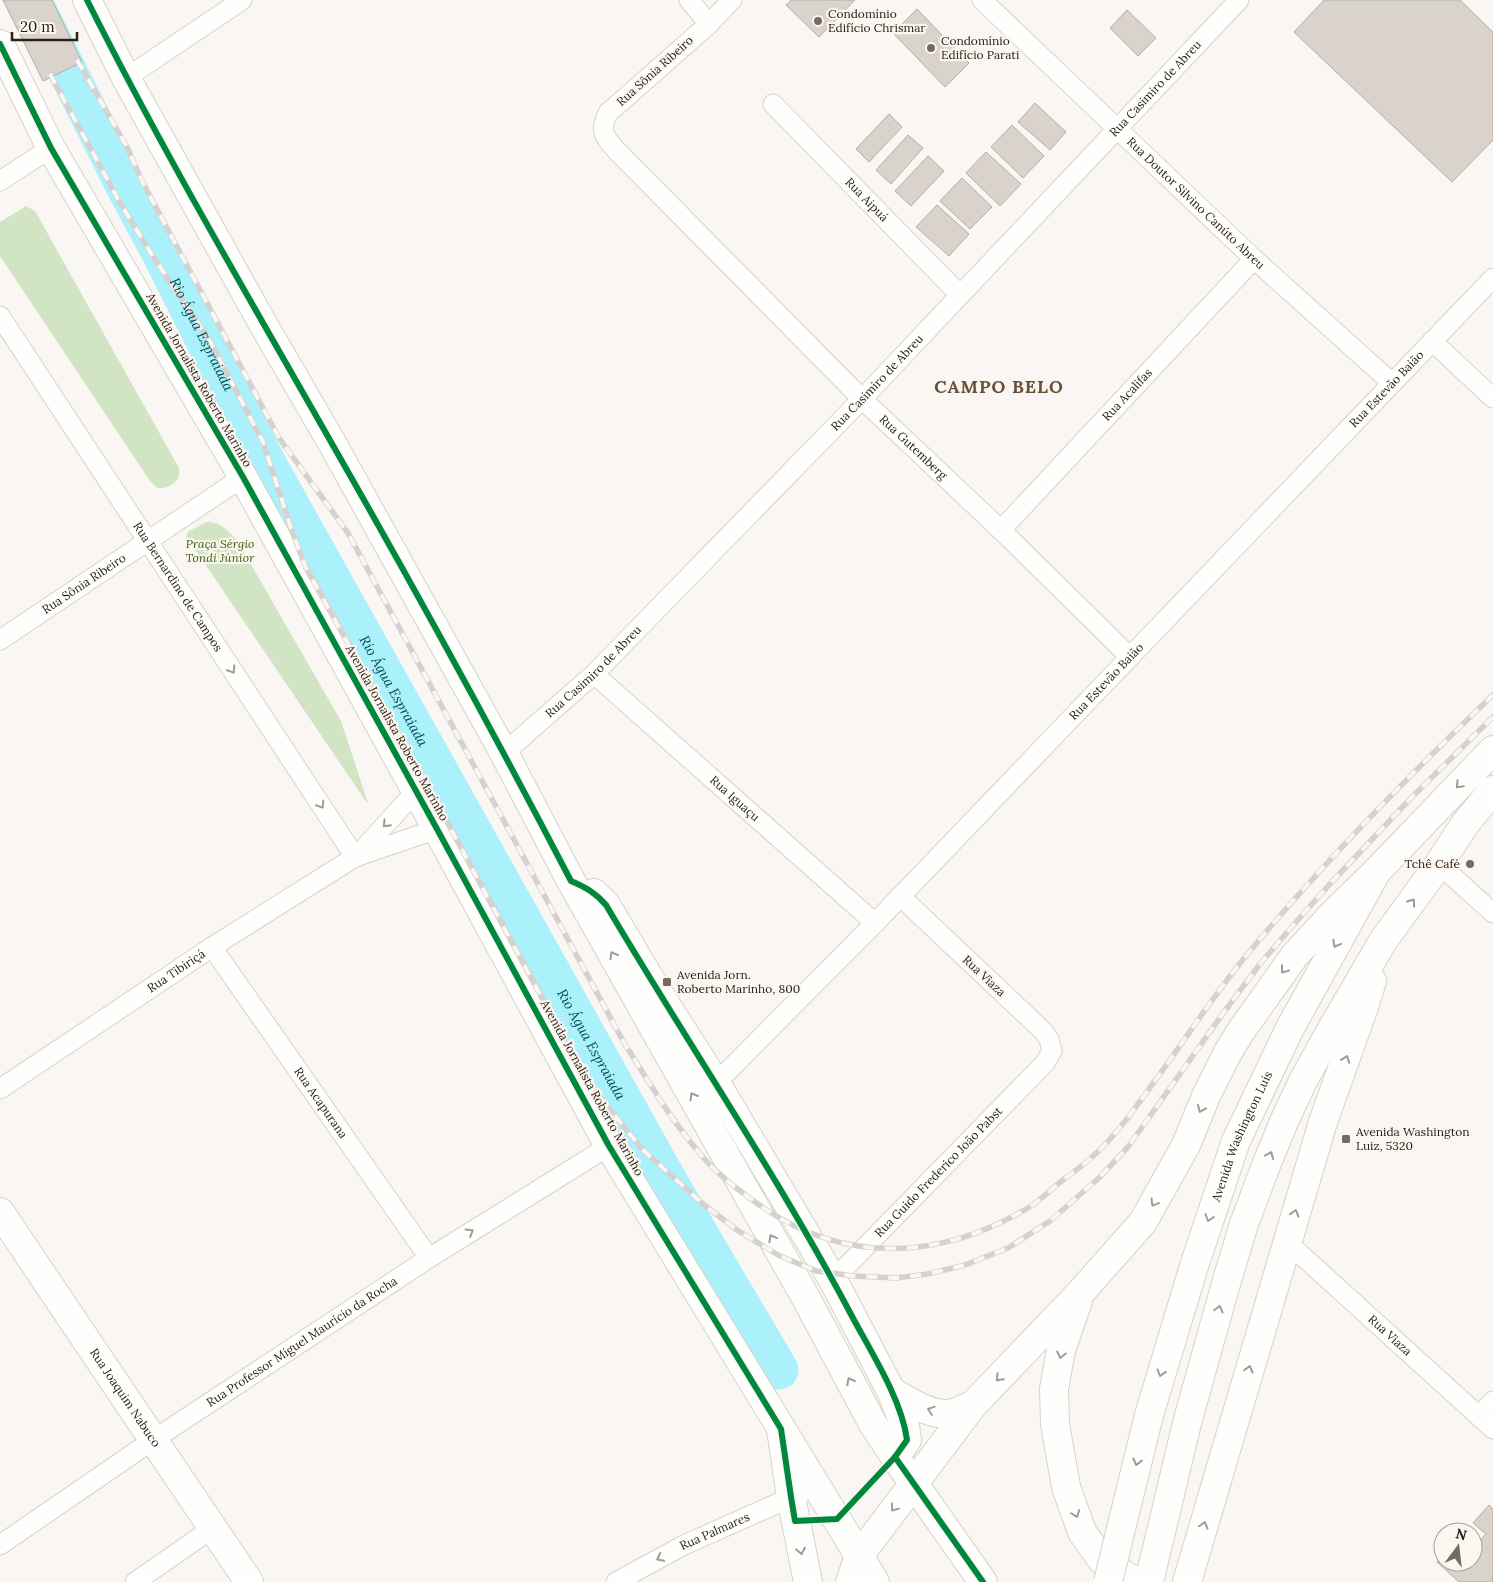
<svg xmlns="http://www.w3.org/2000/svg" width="1493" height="1582" font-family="Lora,serif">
	<rect width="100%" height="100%" fill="#f9f6f4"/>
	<g fill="#d1e4c4">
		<path d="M 26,206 L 35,211 L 179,468 C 182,480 169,490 157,488 L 150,481 L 0,256 L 0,222 Z"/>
		<path d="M 207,522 C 220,521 230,532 238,542 L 341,721 L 368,803 L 367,803 L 186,536 L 189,531 Z"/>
	</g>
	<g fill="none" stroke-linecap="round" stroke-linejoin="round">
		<path stroke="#aaf1fb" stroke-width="39" id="s1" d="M 32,0 L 124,184 L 162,255 L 267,464 L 674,1192 L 779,1370"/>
	</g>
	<g fill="#d9d3cc" stroke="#b3ada7">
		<polygon points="3,0 52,0 82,62 43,81"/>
		<polygon points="791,0 855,0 819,37 786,5"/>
		<polygon points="1324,0 1460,0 1493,32 1493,140 1452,182 1294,32"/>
		<polygon points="917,9 969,63 945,87 893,33"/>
		<polygon points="1127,10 1156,38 1138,56 1110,28"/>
		<polygon points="1035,103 1066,132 1050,150 1018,122"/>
		<polygon points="889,114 902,127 869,162 856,149"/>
		<polygon points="1012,125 1044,156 1023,178 991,147"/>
		<polygon points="908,135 923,148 891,184 876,170"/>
		<polygon points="986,152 1021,184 1000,206 966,173"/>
		<polygon points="928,156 944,171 911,206 895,191"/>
		<polygon points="962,178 992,207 970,229 940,201"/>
		<polygon points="937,205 969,234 949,256 916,227"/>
		<polygon points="1489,1505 1493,1509 1493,1577 1492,1578 1493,1582 1459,1582 1437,1562 1443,1555 1443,1562 1473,1562 1473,1548 1486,1534 1473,1523"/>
	</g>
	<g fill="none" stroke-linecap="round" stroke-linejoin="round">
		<g stroke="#d7d1cb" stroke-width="21">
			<g id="street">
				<polyline points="689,0 709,24"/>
				<path id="s2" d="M 732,0 L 709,24 L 608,113 C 599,131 604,136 616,150 L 862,399 L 1001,530 L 1130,657"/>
				<path id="s3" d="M 982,0 L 1254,259 L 1392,383"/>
				<polyline points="126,78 242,0"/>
				<path id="s4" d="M 773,104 L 960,295"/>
				<polyline points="0,181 51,148"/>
				<path id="s5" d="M 0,316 L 355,857"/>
				<polyline points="1432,341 1493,398"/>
				<path id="s6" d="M 1001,530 L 1254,259"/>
				<path id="s7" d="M 0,640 L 243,477"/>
				<path id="s8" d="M 594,674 L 875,923"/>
				<path id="s9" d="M 504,753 L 594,674 L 862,399 L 1239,0"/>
				<polyline points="356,857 416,791"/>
				<polyline points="1439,864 1493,913"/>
				<path id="s10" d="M 212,947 L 429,1258"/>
				<path id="s11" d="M 716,1083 L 875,923 L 1493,278"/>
				<path id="s12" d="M 0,1089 L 212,947 L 355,857 L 437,829"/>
				<path id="s13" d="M 1287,1242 L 1493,1429"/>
				<path id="s14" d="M 833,1280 L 1045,1063 L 1052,1051 L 1049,1039 L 1043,1031 L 900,896"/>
				<polyline points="1479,1416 1493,1401"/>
				<path id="s15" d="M 0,1545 L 153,1440 L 429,1258 L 609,1146"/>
				<polyline points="135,1582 213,1528"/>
				<path id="s16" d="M 616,1582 L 684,1545 L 801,1493"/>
			</g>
		</g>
		<g stroke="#d7d1cb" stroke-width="30">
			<g id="secondary">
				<path id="s17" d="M 0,1212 L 249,1582"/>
			</g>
		</g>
		<g stroke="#d7d1cb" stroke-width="30">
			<g id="primary">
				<polyline points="87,0 126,78 263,324 332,443 504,753 571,881 807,1300 873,1424 895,1457 983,1582"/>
				<polyline points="0,44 51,148 243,477 437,829 609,1146 875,1582"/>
				<polyline points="594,893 606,905 654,986 716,1083 833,1280 891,1391 905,1426 907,1440 895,1457"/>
			</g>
		</g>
		<g stroke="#d7d1cb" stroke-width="30">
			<g id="highway">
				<polyline points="1078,1301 1061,1350 1054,1389 1055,1424 1066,1487 1082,1532 1102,1560 1129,1578 1143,1582"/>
				<path d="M 891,1391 C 909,1401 932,1418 954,1413 C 960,1411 967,1407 973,1405"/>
				<path id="s18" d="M 1149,1415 L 1195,1263 L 1236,1141 L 1290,1028 L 1377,871 L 1493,750"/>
				<polyline points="781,1429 791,1497 808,1582"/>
				<polyline points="850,1582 859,1556 973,1405 1081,1292 1143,1222 1186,1145 1206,1096 1228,1052 1241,1031 1295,955 1334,913 1377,871"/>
				<polyline points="1149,1582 1187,1423 1225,1287 1244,1224 1267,1163 1286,1117 1304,1079 1330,1032 1383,941 1439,864 1465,824 1493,790"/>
				<polyline points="1187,1582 1323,1122 1365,1004 1372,981"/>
			</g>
		</g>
		<use href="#street" stroke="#fefefd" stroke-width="19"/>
		<use href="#secondary" stroke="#fefefd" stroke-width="28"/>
		<use href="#primary" stroke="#fefefd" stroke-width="28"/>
		<use href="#highway" stroke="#fefefd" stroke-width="28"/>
		<g stroke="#d4d1d0" stroke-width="5.5">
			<g id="rail">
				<path d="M 77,60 L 127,147 L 143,183 L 279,438 L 348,533 L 623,1041 C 650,1084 675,1127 709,1164 C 726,1181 746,1196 765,1209 C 851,1266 946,1258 1031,1206 C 1041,1199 1050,1191 1059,1183 C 1070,1175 1082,1166 1092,1157 C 1117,1135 1137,1105 1157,1078 C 1186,1038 1214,995 1245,957 C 1322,864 1406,778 1493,695"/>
				<polyline points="50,74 119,201 152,255 210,341 263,442 292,531 306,568 453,833 586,1080 642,1149 703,1204 737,1230 778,1255 816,1271 854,1276 896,1278 928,1274 965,1265 1008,1248 1050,1221 1100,1177 1128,1147 1224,1012 1260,964 1296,922 1329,885 1411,798 1493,717"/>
			</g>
		</g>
		<use href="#rail" stroke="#fcf6f1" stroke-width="4" stroke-dasharray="11" stroke-linecap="butt"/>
		<g stroke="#d7d1cb" stroke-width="30" stroke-linecap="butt">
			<polyline id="highway-bridge" points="1108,1582 1149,1415"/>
		</g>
		<use href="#highway-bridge" stroke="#fefefd" stroke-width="28"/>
		<g stroke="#fcf6f1" stroke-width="9">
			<g id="cycleway">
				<path d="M 0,44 L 51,148 L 243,477 L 437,829 L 609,1146 L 781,1429 L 791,1497 L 795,1521 L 837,1519 L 895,1457 L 907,1440 C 902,1401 873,1355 854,1320 C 779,1177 688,1044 606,905 C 596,893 585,887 571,881 C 494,733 414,587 331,442 C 248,296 162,150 87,0"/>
				<polyline points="895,1457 983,1582"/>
			</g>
		</g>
		<use href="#cycleway" stroke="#00873e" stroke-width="6"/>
	</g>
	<defs><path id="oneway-chevron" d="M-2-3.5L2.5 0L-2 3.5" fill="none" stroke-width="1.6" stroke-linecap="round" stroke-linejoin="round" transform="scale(1.25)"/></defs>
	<g stroke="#a09b96">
		<use href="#oneway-chevron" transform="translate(232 670) rotate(57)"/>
		<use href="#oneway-chevron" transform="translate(1459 785) rotate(134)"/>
		<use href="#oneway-chevron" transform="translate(321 805) rotate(57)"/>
		<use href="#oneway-chevron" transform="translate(386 824) rotate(133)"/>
		<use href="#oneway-chevron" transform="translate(1412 902) rotate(-54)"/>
		<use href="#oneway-chevron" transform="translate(1336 944) rotate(119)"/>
		<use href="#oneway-chevron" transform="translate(613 955) rotate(-119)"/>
		<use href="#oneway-chevron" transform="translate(1284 970) rotate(127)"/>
		<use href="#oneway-chevron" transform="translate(1346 1059) rotate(-70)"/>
		<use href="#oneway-chevron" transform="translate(693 1096) rotate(-120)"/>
		<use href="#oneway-chevron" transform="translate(1201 1109) rotate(113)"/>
		<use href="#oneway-chevron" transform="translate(1270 1155) rotate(-67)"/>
		<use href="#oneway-chevron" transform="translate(1154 1203) rotate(121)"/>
		<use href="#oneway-chevron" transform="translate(1295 1213) rotate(-73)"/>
		<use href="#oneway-chevron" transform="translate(1209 1218) rotate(108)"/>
		<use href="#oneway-chevron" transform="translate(470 1232) rotate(-32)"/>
		<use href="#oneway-chevron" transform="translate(772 1238) rotate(-119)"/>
		<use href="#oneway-chevron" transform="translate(1219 1309) rotate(-75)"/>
		<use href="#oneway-chevron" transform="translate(1061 1355) rotate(102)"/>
		<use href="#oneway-chevron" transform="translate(1249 1369) rotate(-74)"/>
		<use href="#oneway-chevron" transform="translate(1161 1373) rotate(107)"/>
		<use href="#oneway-chevron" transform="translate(999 1378) rotate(134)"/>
		<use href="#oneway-chevron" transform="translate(850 1381) rotate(-118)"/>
		<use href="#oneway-chevron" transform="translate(931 1410) rotate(-161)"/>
		<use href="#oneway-chevron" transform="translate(1137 1462) rotate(104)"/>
		<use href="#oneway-chevron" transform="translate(894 1508) rotate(127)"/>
		<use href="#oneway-chevron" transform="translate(1076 1514) rotate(69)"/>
		<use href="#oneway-chevron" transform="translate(1204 1525) rotate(-74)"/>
		<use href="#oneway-chevron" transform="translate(801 1551) rotate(79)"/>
		<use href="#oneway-chevron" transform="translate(660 1558) rotate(152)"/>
	</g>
	<g fill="#746c64" stroke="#fcf6f1" stroke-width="2">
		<circle cx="818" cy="21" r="5"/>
		<circle cx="931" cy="48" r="5"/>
		<circle cx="1470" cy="864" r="5"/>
		<rect x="662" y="977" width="10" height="10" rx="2.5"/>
		<rect x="1341" y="1134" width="10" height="10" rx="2.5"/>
	</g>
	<g text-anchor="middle" stroke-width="4.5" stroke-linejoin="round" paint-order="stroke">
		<g font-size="12" fill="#2c2117" stroke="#fcf6f1" text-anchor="start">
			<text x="828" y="18">Condomínio<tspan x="828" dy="14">Edifício Chrismar</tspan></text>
			<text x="941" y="45">Condomínio<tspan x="941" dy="14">Edifício Parati</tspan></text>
			<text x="1460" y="868" text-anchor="end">Tchê Café</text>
			<text x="677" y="979">Avenida Jorn.<tspan x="677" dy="14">Roberto Marinho, 800</tspan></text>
			<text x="1356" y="1136">Avenida Washington<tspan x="1356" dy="14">Luiz, 5320</tspan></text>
		</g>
		<g font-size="12" fill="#2c2117" stroke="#fcf6f1">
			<text transform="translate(655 71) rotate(-42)" y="4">Rua Sônia Ribeiro</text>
			<text dy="4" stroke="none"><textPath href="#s9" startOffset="931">Rua Casimiro de Abreu</textPath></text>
			<text dy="4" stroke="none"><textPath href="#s4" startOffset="134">Rua Aipuá</textPath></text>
			<text dy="4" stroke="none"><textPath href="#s3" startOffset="295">Rua Doutor Silvino Canúto Abreu</textPath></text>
			<text transform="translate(199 380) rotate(60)" y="4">Avenida Jornalista Roberto Marinho</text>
			<text dy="4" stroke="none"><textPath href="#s9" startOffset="526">Rua Casimiro de Abreu</textPath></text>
			<text dy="4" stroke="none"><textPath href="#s11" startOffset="965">Rua Estevão Baião</textPath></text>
			<text dy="4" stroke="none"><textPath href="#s6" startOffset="185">Rua Acalifas</textPath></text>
			<text dy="4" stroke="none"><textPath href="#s2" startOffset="630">Rua Gutemberg</textPath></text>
			<text dy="4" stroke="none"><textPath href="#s7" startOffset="101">Rua Sônia Ribeiro</textPath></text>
			<text dy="4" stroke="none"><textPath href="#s5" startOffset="324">Rua Bernardino de Campos</textPath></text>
			<text dy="4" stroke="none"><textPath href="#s9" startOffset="121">Rua Casimiro de Abreu</textPath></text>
			<text dy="4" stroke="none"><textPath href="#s11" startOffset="560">Rua Estevão Baião</textPath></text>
			<text transform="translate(397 733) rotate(61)" y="4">Avenida Jornalista Roberto Marinho</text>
			<text dy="4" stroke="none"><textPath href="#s8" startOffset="188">Rua Iguaçu</textPath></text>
			<text dy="4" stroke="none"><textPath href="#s12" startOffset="212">Rua Tibiriçá</textPath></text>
			<text transform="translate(984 976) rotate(43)" y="4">Rua Viaza</text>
			<text transform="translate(592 1088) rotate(61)" y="4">Avenida Jornalista Roberto Marinho</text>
			<text dy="4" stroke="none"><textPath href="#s10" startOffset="190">Rua Acapurana</textPath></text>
			<text dy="4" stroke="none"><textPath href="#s18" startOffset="294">Avenida Washington Luís</textPath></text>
			<text dy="4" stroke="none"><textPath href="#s14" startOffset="151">Rua Guido Frederico João Pabst</textPath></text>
			<text dy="4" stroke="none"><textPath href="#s13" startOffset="139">Rua Viaza</textPath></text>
			<text dy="4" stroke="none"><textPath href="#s15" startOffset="364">Rua Professor Miguel Maurício da Rocha</textPath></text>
			<text dy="4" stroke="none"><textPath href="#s17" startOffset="224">Rua Joaquim Nabuco</textPath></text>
			<text dy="4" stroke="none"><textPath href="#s16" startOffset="111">Rua Palmares</textPath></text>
		</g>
		<g font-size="12" font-style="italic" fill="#35620c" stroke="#fcf6f1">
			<text x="220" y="548">Praça Sérgio<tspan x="220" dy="14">Tondi Júnior</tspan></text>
		</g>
		<g font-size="14" font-style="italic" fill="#054850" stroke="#fcf6f1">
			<text dy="5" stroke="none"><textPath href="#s1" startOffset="375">Rio Água Espraiada</textPath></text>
			<text dy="5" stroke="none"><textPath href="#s1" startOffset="780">Rio Água Espraiada</textPath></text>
			<text dy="5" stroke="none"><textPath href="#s1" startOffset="1185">Rio Água Espraiada</textPath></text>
		</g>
		<g font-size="18" font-weight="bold" letter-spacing="1" fill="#674f38" stroke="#fcf6f1">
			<text x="999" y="393">CAMPO BELO</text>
		</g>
	</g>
	<g transform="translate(1458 1547) rotate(15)"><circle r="24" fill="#fcf6f1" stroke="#a9a19a"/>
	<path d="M0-4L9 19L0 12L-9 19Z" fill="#746c64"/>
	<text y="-8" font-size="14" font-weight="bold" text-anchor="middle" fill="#2c2117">N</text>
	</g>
	<path d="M12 32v8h65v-8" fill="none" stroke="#2c2117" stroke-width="2.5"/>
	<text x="20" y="32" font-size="15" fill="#2c2117" stroke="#fcf6f1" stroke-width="4" paint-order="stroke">20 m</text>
</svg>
